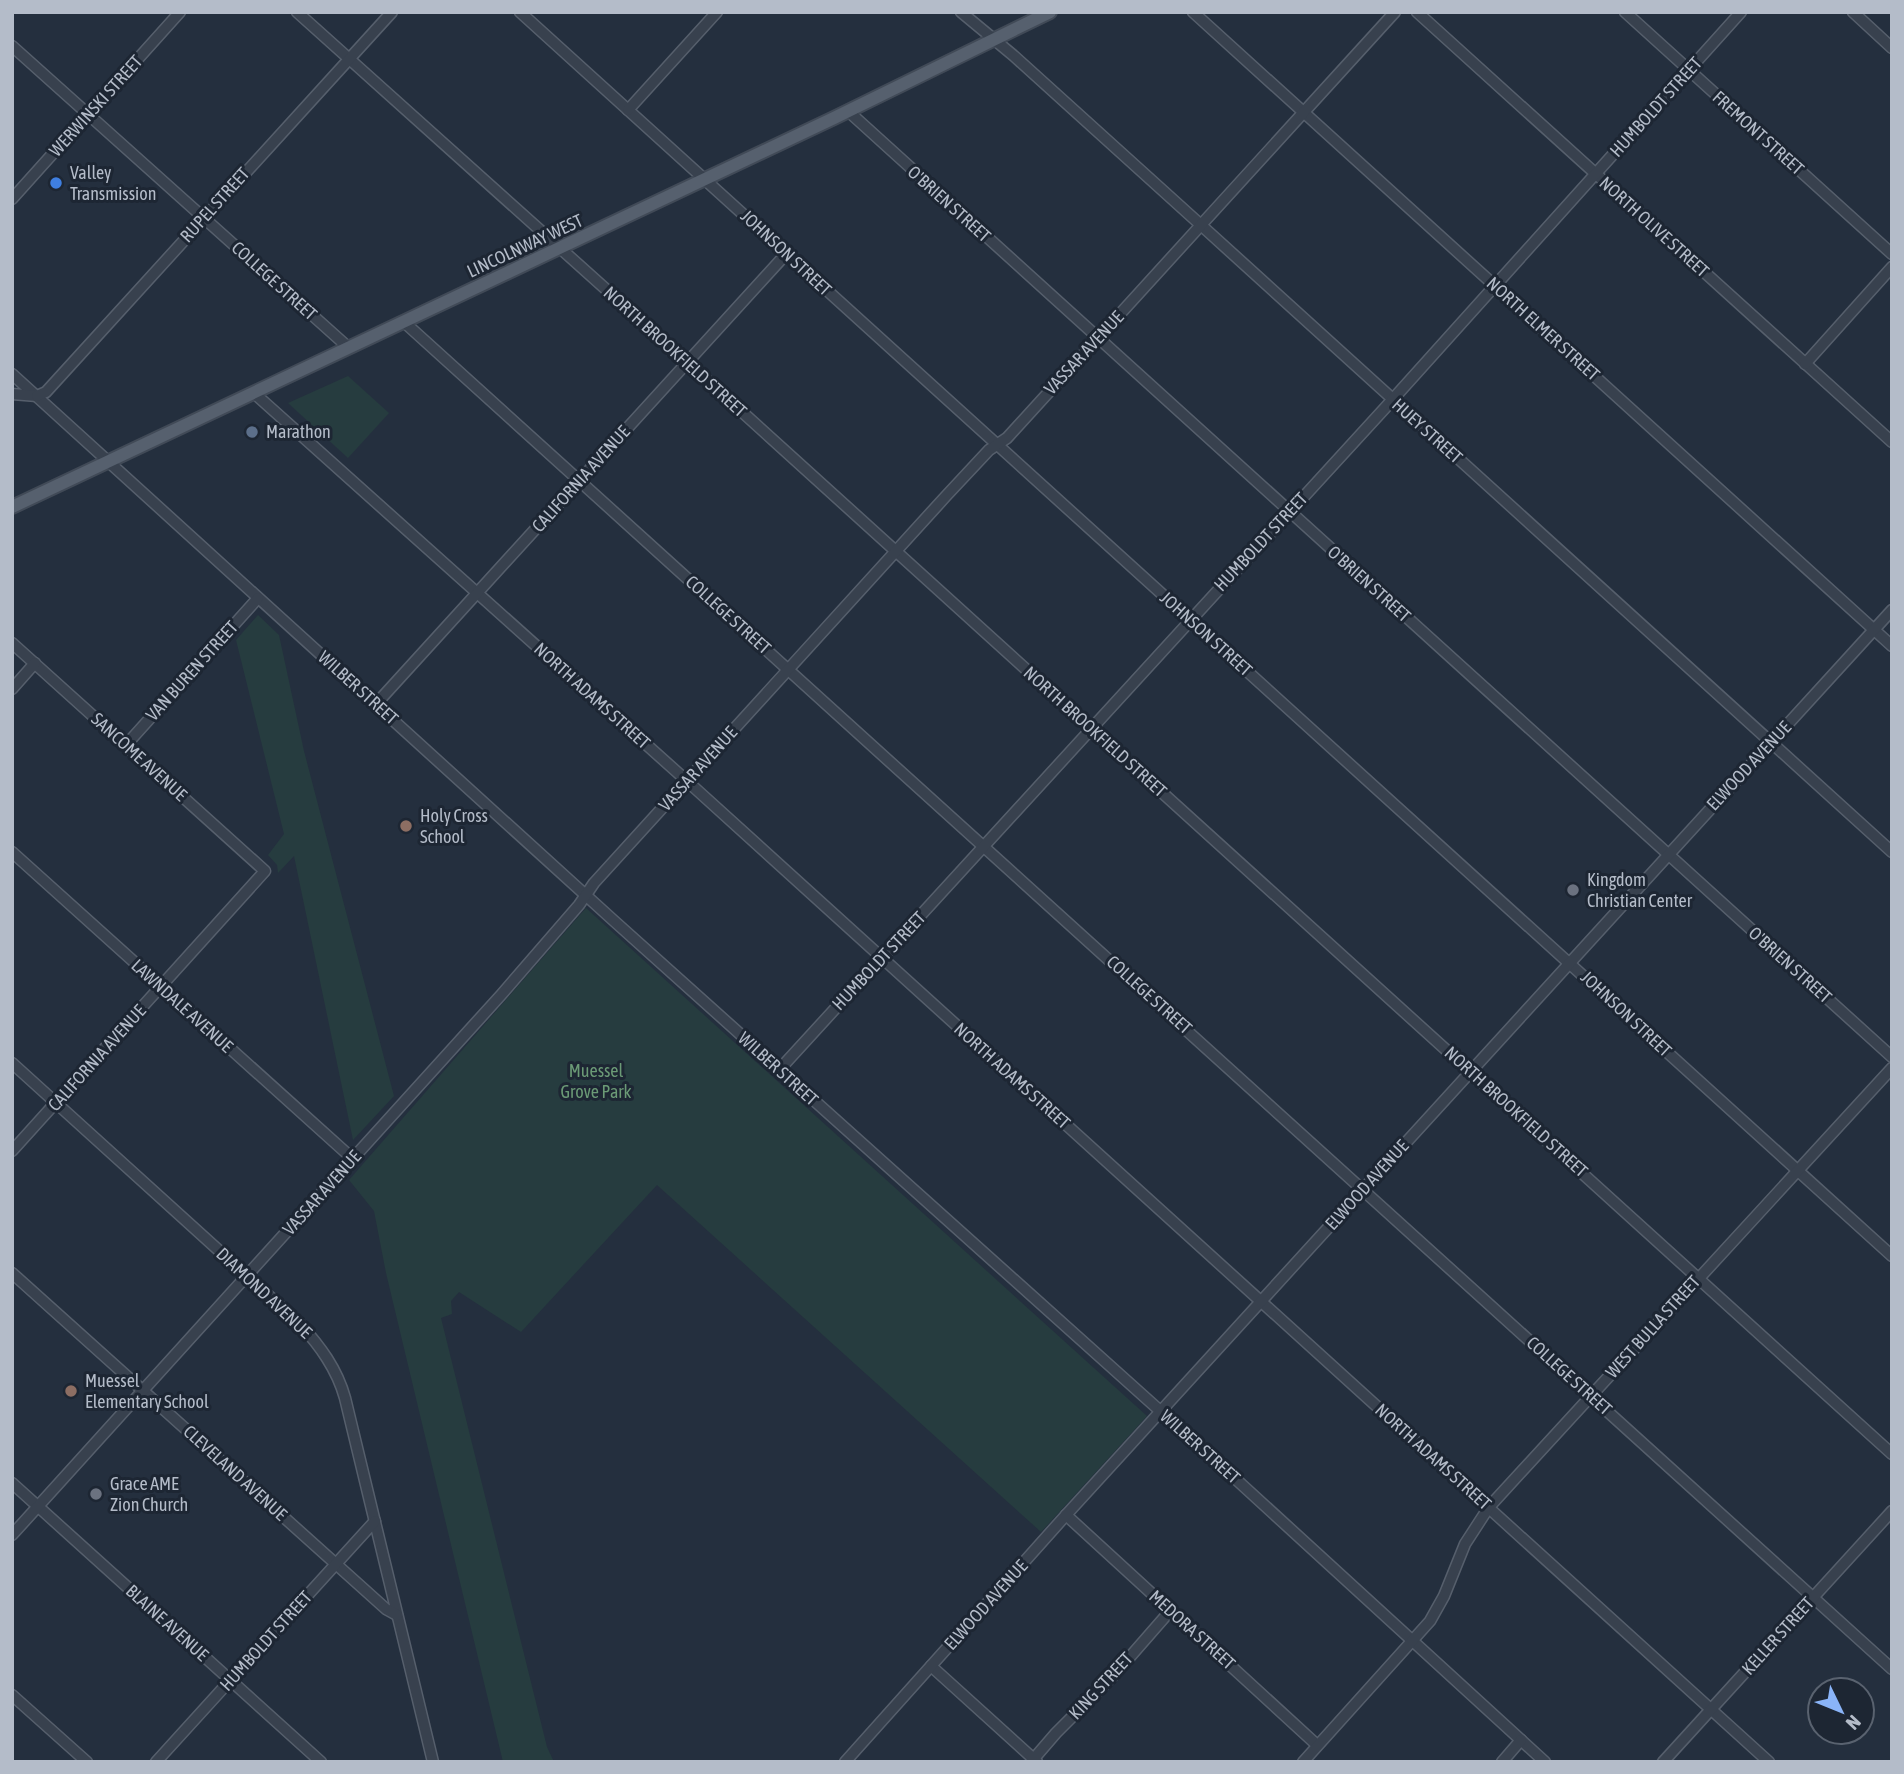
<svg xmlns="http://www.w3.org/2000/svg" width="1904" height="1774" font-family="'Asap Condensed',sans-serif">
	<rect width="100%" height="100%" fill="#242f3e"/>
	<g fill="#263c3f">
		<polygon points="348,376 389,413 348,458 288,403"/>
		<polygon points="258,615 279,635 304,751 394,1096 353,1140 294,856 278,873 277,865 268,855 284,834 236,640"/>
		<polygon points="586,908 1147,1416 1041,1532 657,1185 521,1332 459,1292 451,1301 452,1314 441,1318 547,1747 554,1762 503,1762 386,1273 374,1211 349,1180"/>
	</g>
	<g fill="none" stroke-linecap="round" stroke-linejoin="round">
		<g stroke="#565f6c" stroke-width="13">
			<g id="minor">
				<polyline points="297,12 687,362 1892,1454"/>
				<polyline points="520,12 1892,1256"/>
				<polyline points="961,12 1014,56 1202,226 1892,852"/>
				<polyline points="1193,12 1892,646"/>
				<polyline points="1417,12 1892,442"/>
				<polyline points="1625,12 1892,254"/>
				<polyline points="1853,12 1892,48"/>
				<polyline points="12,46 349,348"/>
				<polyline points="628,110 717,12"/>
				<polyline points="848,111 1892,1057"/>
				<polyline points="12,199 180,12"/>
				<polyline points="404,322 1892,1669"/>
				<polyline points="1805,364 1892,267"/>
				<polyline points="12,374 613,920 1216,1461 1545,1762"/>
				<polyline points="254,393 687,781 1769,1762"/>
				<polyline points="12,394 37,396"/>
				<polyline points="37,396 46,392 392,12"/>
				<polyline points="12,643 265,871 12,1151"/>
				<polyline points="12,689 35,663"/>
				<polyline points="376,704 786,254"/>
				<polyline points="126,745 258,598"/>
				<polyline points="12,852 353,1159"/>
				<path d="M 12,1063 L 300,1324 C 320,1346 337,1369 345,1398 L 433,1762"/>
				<polyline points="779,1070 1385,408 1741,12"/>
				<polyline points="12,1273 386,1609 397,1615"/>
				<polyline points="12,1483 321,1762"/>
				<polyline points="1066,1515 1317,1745"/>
				<polyline points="12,1535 501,995 579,905 594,883 946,496 989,450 1007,438 1395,12"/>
				<polyline points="931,1666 1037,1762"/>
				<polyline points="12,1695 87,1762"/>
				<polyline points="156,1762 375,1521"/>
				<polyline points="845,1762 1066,1515 1892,610"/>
				<polyline points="1031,1762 1056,1733 1115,1674 1170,1611"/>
				<polyline points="1303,1762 1430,1621 1444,1596 1465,1544 1489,1507 1892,1068"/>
				<polyline points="1502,1762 1521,1740"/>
				<polyline points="1663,1762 1892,1511"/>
			</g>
		</g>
		<g stroke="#414a57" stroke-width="16">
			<polyline id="major" points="12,507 834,118 1050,12"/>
		</g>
		<use href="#minor" stroke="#38414e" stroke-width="10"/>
		<use href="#major" stroke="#56606e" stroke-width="12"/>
	</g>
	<circle fill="#3f7fe0" stroke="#1d2633" stroke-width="2.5" cx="56" cy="183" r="7"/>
	<circle fill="#5c6f8a" stroke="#1d2633" stroke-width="2.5" cx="252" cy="432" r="7"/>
	<g fill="#8d6e63" stroke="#1d2633" stroke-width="2.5">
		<circle cx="406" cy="826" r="7"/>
		<circle cx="71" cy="1391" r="7"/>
	</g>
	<g fill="#6b7280" stroke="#1d2633" stroke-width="2.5">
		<circle cx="1573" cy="890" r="7"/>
		<circle cx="96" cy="1494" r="7"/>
	</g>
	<g text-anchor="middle" stroke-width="6" stroke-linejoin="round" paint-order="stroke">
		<g font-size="18" fill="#b4bcc9" stroke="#1d2633">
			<text transform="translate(96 106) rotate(-48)" y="6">WERWINSKI STREET</text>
			<text transform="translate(1656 107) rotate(-48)" y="6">HUMBOLDT STREET</text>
			<text transform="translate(1758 133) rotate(42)" y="6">FREMONT STREET</text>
			<text transform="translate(949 204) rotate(42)" y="6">O'BRIEN STREET</text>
			<text transform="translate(215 205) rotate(-48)" y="6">RUPEL STREET</text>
			<text transform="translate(1654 227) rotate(42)" y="6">NORTH OLIVE STREET</text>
			<text transform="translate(525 246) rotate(-25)" y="6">LINCOLNWAY WEST</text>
			<text transform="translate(786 253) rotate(43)" y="6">JOHNSON STREET</text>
			<text transform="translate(274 281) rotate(42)" y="6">COLLEGE STREET</text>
			<text transform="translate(1543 329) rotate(42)" y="6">NORTH ELMER STREET</text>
			<text transform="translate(675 352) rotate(42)" y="6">NORTH BROOKFIELD STREET</text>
			<text transform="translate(1084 353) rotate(-47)" y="6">VASSAR AVENUE</text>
			<text transform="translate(1427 431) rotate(42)" y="6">HUEY STREET</text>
			<text transform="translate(581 479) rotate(-48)" y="6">CALIFORNIA AVENUE</text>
			<text transform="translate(1261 542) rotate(-47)" y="6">HUMBOLDT STREET</text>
			<text transform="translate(1369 584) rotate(42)" y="6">O'BRIEN STREET</text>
			<text transform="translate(728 615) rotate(42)" y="6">COLLEGE STREET</text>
			<text transform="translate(1206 634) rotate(42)" y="6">JOHNSON STREET</text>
			<text transform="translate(192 671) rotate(-48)" y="6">VAN BUREN STREET</text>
			<text transform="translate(358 688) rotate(42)" y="6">WILBER STREET</text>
			<text transform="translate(592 696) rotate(42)" y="6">NORTH ADAMS STREET</text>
			<text transform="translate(1095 732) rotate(42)" y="6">NORTH BROOKFIELD STREET</text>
			<text transform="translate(139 757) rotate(42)" y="6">SANCOME AVENUE</text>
			<text transform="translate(1749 766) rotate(-47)" y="6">ELWOOD AVENUE</text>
			<text transform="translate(698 769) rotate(-48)" y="6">VASSAR AVENUE</text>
			<text transform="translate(879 961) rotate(-47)" y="6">HUMBOLDT STREET</text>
			<text transform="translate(1790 965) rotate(42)" y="6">O'BRIEN STREET</text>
			<text transform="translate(1149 995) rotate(42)" y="6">COLLEGE STREET</text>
			<text transform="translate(182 1006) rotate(42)" y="6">LAWNDALE AVENUE</text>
			<text transform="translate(1626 1014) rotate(43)" y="6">JOHNSON STREET</text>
			<text transform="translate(97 1058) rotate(-48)" y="6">CALIFORNIA AVENUE</text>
			<text transform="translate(778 1069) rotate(42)" y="6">WILBER STREET</text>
			<text transform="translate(1012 1076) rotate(42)" y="6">NORTH ADAMS STREET</text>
			<text transform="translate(1516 1112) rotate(42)" y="6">NORTH BROOKFIELD STREET</text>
			<text transform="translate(1367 1185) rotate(-48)" y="6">ELWOOD AVENUE</text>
			<text transform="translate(322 1193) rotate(-48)" y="6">VASSAR AVENUE</text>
			<text transform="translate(264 1293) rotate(43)" y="6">DIAMOND AVENUE</text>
			<text transform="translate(1653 1327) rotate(-48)" y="6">WEST BULLA STREET</text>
			<text transform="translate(1569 1376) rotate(42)" y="6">COLLEGE STREET</text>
			<text transform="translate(1200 1447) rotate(42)" y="6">WILBER STREET</text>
			<text transform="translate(1433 1457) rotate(42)" y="6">NORTH ADAMS STREET</text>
			<text transform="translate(235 1473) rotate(42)" y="6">CLEVELAND AVENUE</text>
			<text transform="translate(986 1605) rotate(-48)" y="6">ELWOOD AVENUE</text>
			<text transform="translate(167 1623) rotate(42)" y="6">BLAINE AVENUE</text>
			<text transform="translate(1192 1630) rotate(42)" y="6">MEDORA STREET</text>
			<text transform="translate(1778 1636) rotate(-48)" y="6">KELLER STREET</text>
			<text transform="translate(266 1641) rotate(-48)" y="6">HUMBOLDT STREET</text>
			<text transform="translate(1101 1686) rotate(-47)" y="6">KING STREET</text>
		</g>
		<g font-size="18" fill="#b4bcc9" stroke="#1d2633" text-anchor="start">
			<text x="70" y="179">Valley<tspan x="70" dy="21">Transmission</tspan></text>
			<text x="266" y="438">Marathon</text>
			<text x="420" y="822">Holy Cross<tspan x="420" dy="21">School</tspan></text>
			<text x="1587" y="886">Kingdom<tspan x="1587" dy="21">Christian Center</tspan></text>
			<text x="85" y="1387">Muessel<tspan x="85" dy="21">Elementary School</tspan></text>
			<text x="110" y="1490">Grace AME<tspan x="110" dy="21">Zion Church</tspan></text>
		</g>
		<g font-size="18" fill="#6b9a76" stroke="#1d2633">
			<text x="596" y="1077">Muessel<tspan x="596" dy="21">Grove Park</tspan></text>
		</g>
	</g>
	<rect width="1904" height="1774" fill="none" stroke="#b4bcc9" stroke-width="28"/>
	<g transform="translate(1841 1711) rotate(133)"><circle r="33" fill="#1d2633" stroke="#59626f" stroke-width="2"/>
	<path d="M0-5L12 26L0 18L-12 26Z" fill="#8ab4f8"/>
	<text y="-10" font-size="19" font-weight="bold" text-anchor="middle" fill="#b4bcc9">N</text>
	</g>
</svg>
